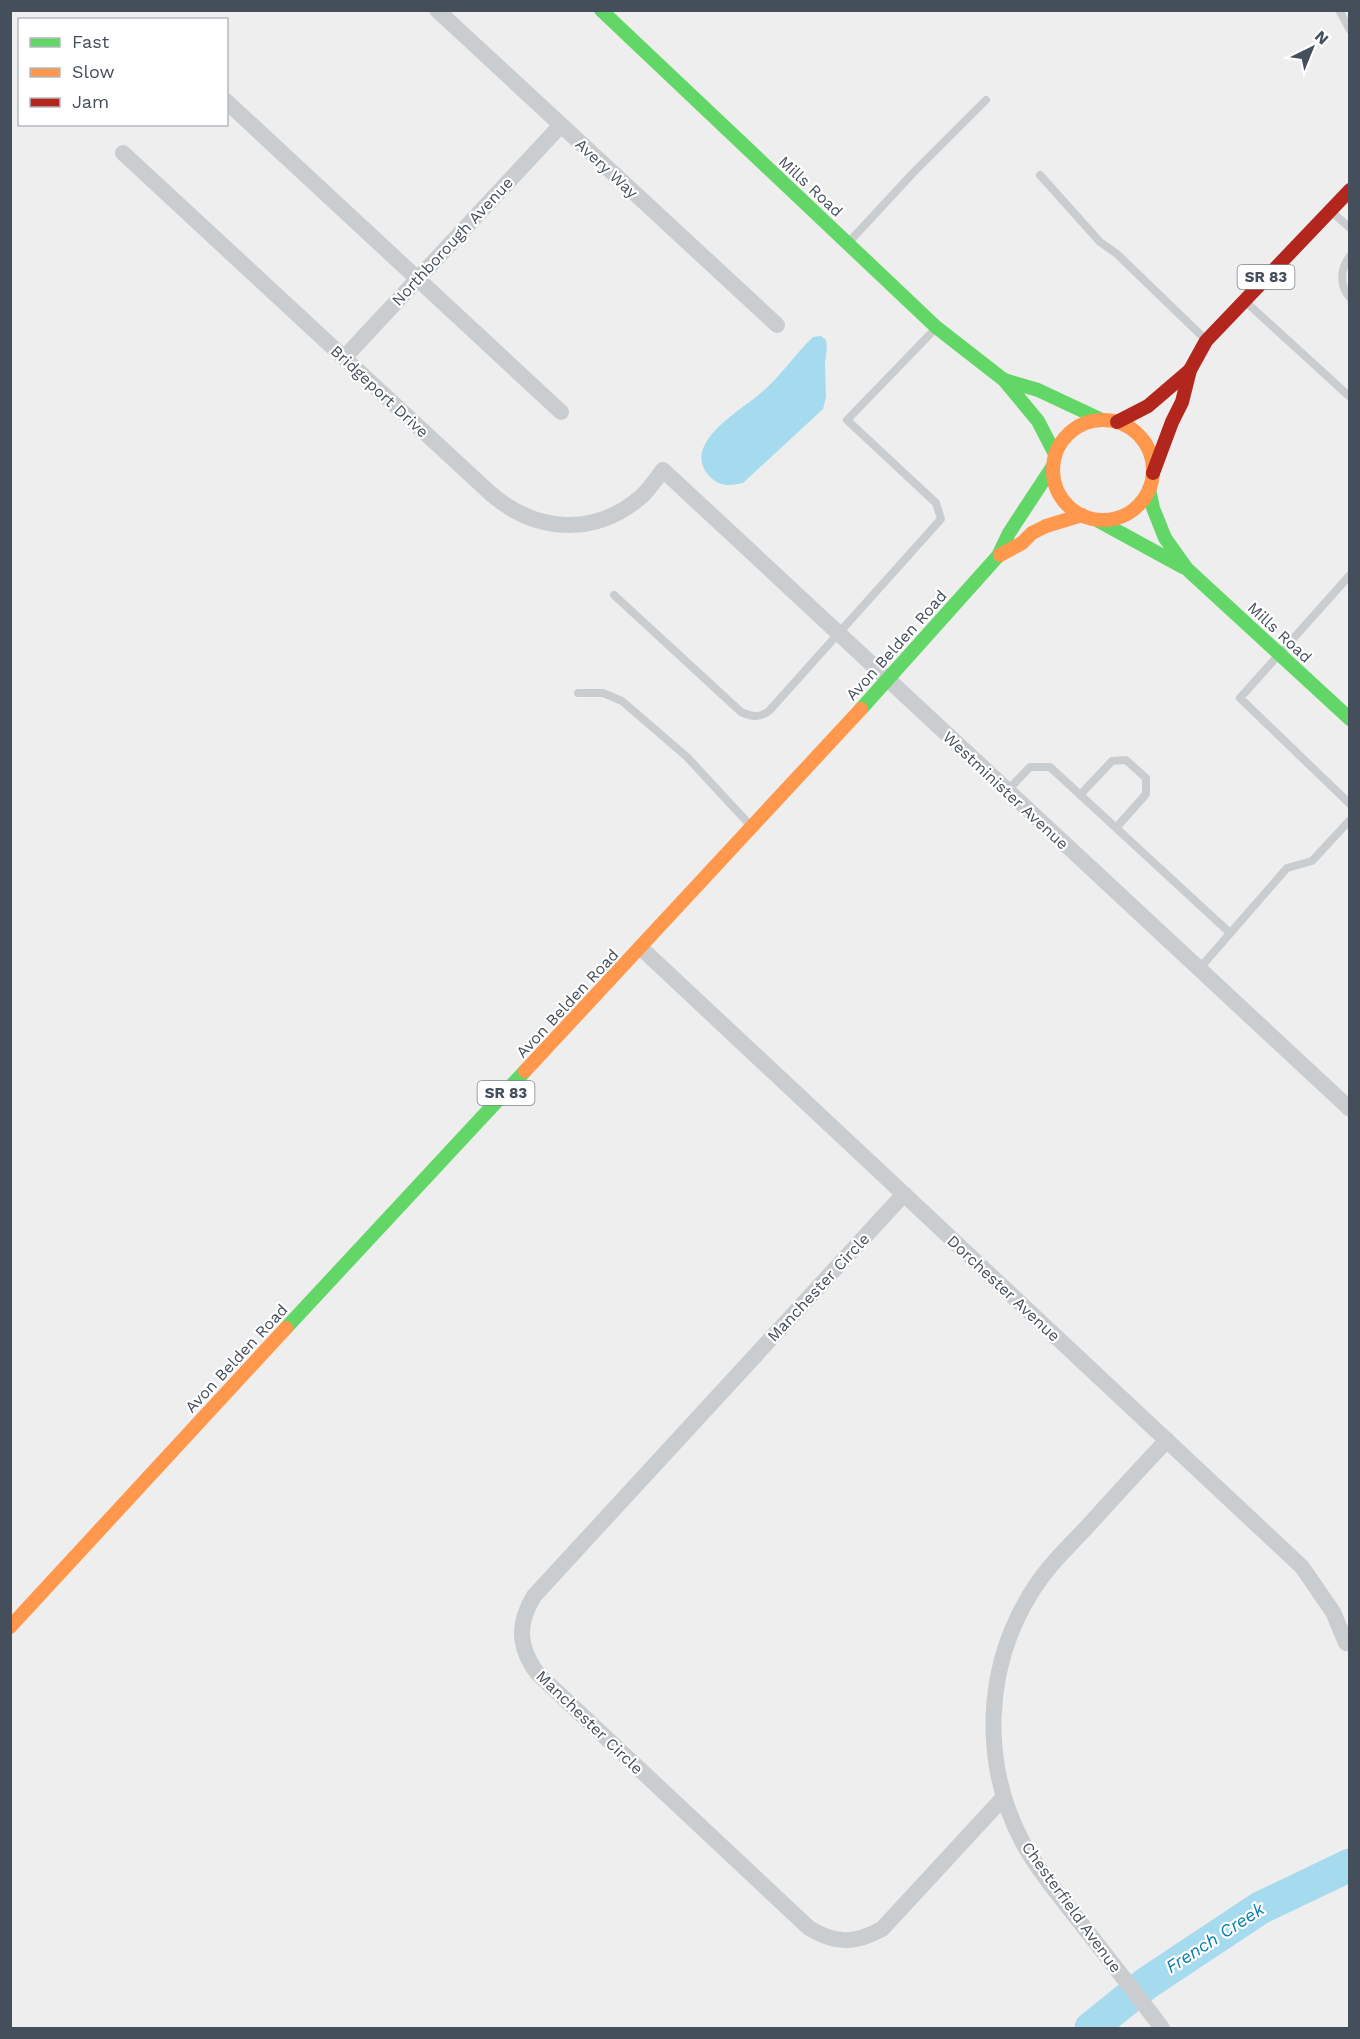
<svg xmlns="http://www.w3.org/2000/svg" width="1360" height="2039" font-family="'Work Sans',sans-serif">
	<rect width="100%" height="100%" fill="#efeeee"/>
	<path fill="#a6daee" d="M 821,336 L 826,340 L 827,347 L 825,363 L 826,397 L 823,409 L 743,483 C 729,486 720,487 709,476 C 680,443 742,410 762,392 C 781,376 795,354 813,337 Z"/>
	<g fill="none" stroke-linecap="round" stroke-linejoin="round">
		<polyline stroke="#a6daee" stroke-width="33" points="1091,2028 1147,1983 1260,1908 1350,1865"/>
		<g stroke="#cacdcf" stroke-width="8">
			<polyline points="1339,10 1350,30"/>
			<polyline points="1040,175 1100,242 1117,254 1205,339"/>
			<polyline points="1333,213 1350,228"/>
			<polyline points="849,242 913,173 986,100"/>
			<path d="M 1350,256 C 1340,269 1339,285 1350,298"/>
			<polyline points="1247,303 1350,397"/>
			<polyline points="1350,575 1240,698 1350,804"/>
			<path d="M 614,595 L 741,712 C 752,717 759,718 769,711 L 941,519 L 936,503 L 847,420 L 936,328"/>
			<polyline points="578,693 603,693 622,701 687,757 750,825"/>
			<polyline points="1007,791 1030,767 1050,767 1230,933"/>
			<polyline points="1080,795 1112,761 1126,760 1146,778 1146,794 1116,828"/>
			<polyline points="1199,969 1287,868 1312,861 1350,820"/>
		</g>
		<g stroke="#cacdcf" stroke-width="16">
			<polyline points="437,10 777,325"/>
			<polyline points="226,101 561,412"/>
			<path d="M 123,153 L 490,493 C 536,533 595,537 642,496 C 650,488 656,479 663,470 L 1350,1109"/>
			<polyline points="344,358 561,125"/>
			<polyline points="641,948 1302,1567 1333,1612 1346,1643"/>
			<path d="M 904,1194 L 534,1596 C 517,1624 518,1646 537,1673 L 809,1928 C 835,1944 855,1944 882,1929 L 1004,1797"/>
			<path d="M 1162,2028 C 1134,1991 1105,1954 1076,1917 C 1058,1894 1038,1870 1023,1843 C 981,1764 984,1669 1031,1593 C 1046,1568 1067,1548 1087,1527 C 1113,1498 1140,1469 1167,1440"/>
		</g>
		<g stroke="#63d668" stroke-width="14">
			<polyline points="601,10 936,327 1004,380 1038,421 1055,454"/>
			<polyline points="1004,380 1038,390 1102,420"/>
			<polyline points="1149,489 1153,508 1165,538 1187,569 1350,719"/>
			<polyline points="1097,520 1183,567"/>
			<polyline points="861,709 998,556 1009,533 1053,466"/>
			<polyline points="286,1328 525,1071"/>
		</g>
		<g stroke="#ff974d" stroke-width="14">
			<circle cx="1103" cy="470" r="50"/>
			<polyline points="1000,555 1022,543 1032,533 1046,526 1082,515"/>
			<polyline points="525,1071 861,709"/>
			<polyline points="10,1627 286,1328"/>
		</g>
		<g stroke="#b3261e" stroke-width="14">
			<polyline points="1117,422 1148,406 1190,370"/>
			<polyline points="1153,473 1172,422 1182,402 1190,370 1206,341 1350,190"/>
		</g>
	</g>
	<g text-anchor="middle" stroke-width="4.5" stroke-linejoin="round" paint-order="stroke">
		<g fill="#fff" stroke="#7d848d" stroke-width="1.5">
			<rect x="1237.5" y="265" width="57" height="24" rx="4.5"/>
			<rect x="477.5" y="1081" width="57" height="24" rx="4.5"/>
		</g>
		<g font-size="15" font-weight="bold" fill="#454f5c">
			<text x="1266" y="282">SR 83</text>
			<text x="506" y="1098">SR 83</text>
		</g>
		<g font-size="16" fill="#454f5c" stroke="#fff">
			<text transform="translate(607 168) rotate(43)" y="6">Avery Way</text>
			<text transform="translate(811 186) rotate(43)" y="6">Mills Road</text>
			<text transform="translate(452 241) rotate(-47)" y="6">Northborough Avenue</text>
			<text transform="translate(380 391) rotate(43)" y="6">Bridgeport Drive</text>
			<text transform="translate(1280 632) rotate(43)" y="6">Mills Road</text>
			<text transform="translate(896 645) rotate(-48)" y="6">Avon Belden Road</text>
			<text transform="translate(1006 790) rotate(43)" y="6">Westminister Avenue</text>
			<text transform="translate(567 1003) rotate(-47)" y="6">Avon Belden Road</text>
			<text transform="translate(818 1287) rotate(-47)" y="6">Manchester Circle</text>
			<text transform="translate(1004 1288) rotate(43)" y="6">Dorchester Avenue</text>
			<text transform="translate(236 1358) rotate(-47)" y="6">Avon Belden Road</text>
			<text transform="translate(590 1722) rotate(44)" y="6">Manchester Circle</text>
			<text transform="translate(1072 1907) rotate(54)" y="6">Chesterfield Avenue</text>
		</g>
		<g font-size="18" font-style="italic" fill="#087eac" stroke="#fff">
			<text transform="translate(1215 1938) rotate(-33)" y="6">French Creek</text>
		</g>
	</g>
	<rect width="1360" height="2039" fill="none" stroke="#454f5c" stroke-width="24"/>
	<rect x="18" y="18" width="210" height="108" fill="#ffffff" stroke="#b5b9be" stroke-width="1.5"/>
	<rect x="30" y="38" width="30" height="9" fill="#63d668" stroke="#b5b9be" stroke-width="1.5"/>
	<text x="72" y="48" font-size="18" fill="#454f5c">Fast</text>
	<rect x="30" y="68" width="30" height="9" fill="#ff974d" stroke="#b5b9be" stroke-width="1.5"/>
	<text x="72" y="78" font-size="18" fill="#454f5c">Slow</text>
	<rect x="30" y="98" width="30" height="9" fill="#b3261e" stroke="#b5b9be" stroke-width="1.5"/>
	<text x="72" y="108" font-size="18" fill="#454f5c">Jam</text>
	<g transform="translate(1312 48) rotate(43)" stroke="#ffffff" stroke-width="4.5" paint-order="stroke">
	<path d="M0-4.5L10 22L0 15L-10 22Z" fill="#454f5c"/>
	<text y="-9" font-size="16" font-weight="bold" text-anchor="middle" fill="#454f5c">N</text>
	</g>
</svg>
